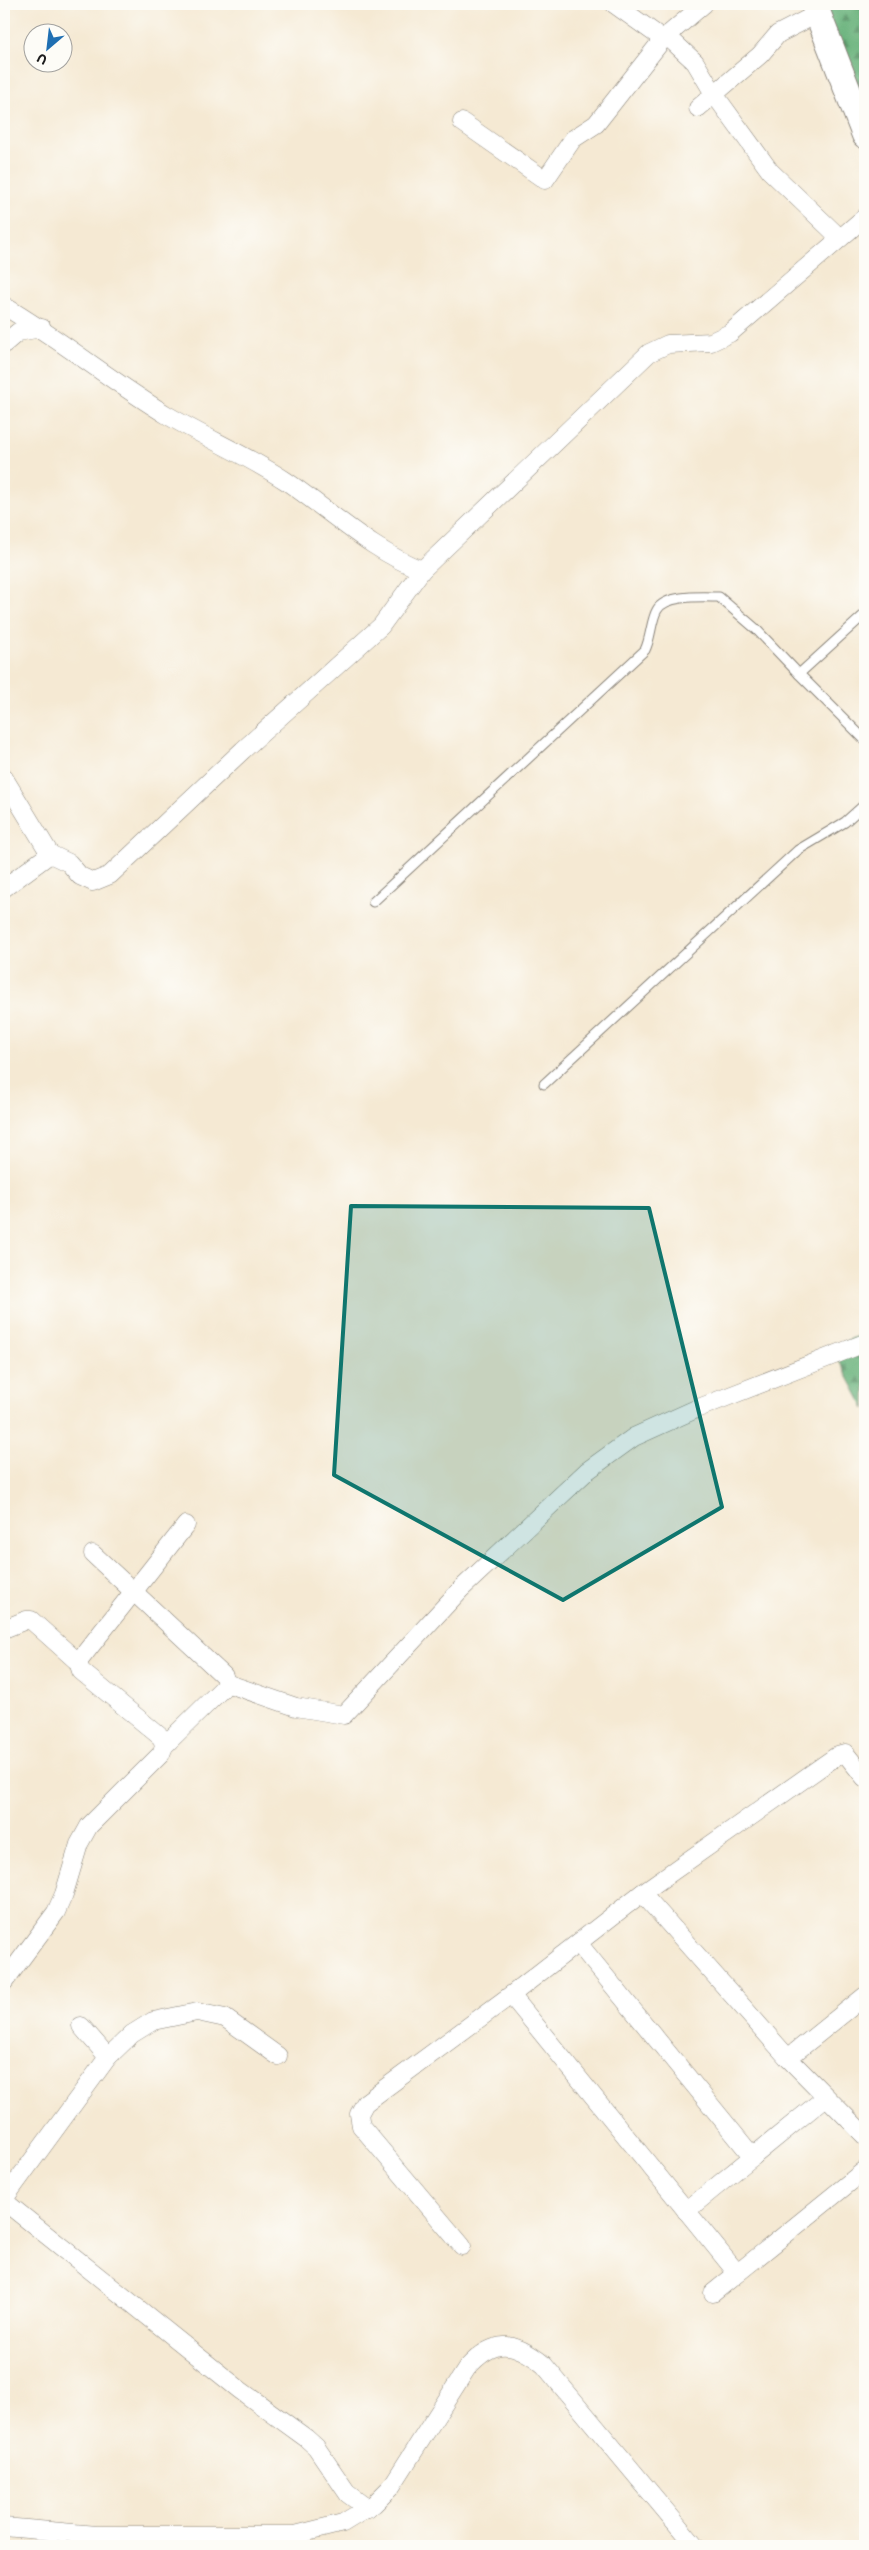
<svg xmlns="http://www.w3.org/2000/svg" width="869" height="2550" font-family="Itim,sans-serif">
	<defs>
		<pattern id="forest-firs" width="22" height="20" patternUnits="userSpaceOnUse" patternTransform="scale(1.25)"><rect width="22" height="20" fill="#65b078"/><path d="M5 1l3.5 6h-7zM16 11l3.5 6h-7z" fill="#528e62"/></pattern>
	</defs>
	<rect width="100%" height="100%" fill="#fdfcf7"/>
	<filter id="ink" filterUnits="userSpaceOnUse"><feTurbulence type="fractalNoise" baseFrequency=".02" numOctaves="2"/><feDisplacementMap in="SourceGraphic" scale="10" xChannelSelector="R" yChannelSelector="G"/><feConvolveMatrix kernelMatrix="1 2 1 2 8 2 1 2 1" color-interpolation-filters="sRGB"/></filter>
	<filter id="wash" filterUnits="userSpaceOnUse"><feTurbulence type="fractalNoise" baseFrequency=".0096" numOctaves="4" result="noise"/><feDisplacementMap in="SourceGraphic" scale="20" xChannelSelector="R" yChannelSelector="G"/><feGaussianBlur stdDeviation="1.12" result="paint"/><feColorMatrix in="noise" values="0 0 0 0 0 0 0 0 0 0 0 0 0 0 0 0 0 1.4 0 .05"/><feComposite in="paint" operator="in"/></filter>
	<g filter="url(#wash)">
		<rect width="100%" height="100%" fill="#f5e9d3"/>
		<g fill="url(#forest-firs)" stroke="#40664a">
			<polygon points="805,4 865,4 865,146"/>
			<polygon points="865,1333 865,1409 832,1347"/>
		</g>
	</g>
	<g filter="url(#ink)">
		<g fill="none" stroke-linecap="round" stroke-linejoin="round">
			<g stroke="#888278" stroke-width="11">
				<g id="lane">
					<polyline points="865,614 799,674 865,740"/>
					<path d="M 373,902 L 645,650 C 651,638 651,620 657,610 C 666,594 703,597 719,597 L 756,629 L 799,674"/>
					<polyline points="544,1084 798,850 845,822 865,804"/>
				</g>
			</g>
			<g stroke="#888278" stroke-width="19">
				<g id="street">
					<polyline points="614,4 663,39"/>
					<polyline points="667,36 695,62 714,94 770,171 840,238"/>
					<polyline points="698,108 760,55 778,34 817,14"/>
					<polyline points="462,122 545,180 573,139 596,124 663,39 704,4"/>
					<path d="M 4,306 C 60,339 111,381 167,415 C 206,438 248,456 286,481 C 329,510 373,552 422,570 L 649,353 L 668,344 L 711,342 L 730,333 L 865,217"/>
					<polyline points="4,344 18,332 42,328"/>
					<polyline points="4,778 50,854 69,863 80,876 93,882 110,875 243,750 381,626 422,570"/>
					<polyline points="4,888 50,854"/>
					<polyline points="93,1554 224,1676 226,1683 222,1689 164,1746"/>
					<polyline points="4,1629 26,1620 31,1620 78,1662"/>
					<polyline points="226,1683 296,1707 344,1715 461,1589 587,1471 634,1437 696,1409 865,1343"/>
					<polyline points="642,1893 838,1755 845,1753 865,1778"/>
					<polyline points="578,1943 753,2157"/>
					<polyline points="4,1982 56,1912 64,1894 79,1844 89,1826 161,1754 164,1746 162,1738 81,1671 78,1662 186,1525"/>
					<polyline points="511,1995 737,2273"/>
					<polyline points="865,1996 788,2058 865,2136"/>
					<polyline points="108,2057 132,2034 153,2021 197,2012 225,2018 278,2056"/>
					<polyline points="4,2199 108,2057 81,2026"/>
					<polyline points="4,2201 240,2390 306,2438 316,2447 348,2494 368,2509"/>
					<polyline points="686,2211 826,2097"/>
					<polyline points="462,2246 361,2126 359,2114 365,2103 511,1995 642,1893 788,2058"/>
					<polyline points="713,2293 865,2170"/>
					<path d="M 4,2527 L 96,2535 L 295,2535 L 343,2523 L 374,2504 L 391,2487 L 467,2368 C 494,2338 513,2340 544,2365 L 695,2546"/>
				</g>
			</g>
			<g stroke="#888278" stroke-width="28">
				<polyline id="secondary" points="814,4 865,135"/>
			</g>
			<use href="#lane" stroke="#fff" stroke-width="9"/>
			<use href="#street" stroke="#fff" stroke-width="18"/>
			<use href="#secondary" stroke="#fff" stroke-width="26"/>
		</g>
	</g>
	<path fill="#0f766e" fill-opacity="0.2" stroke="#0f766e" stroke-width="4" stroke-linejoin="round" d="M 351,1206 L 649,1208 L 722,1507 L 563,1600 L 334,1475 Z"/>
	<rect width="869" height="2550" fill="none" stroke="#fdfcf7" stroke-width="20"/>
	<g transform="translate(48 48) rotate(208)"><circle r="24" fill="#fdfcf7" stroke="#a3a29f"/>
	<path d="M0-4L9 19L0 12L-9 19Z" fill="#1f6fb2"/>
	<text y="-8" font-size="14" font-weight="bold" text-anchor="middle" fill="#1c1c1c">U</text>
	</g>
</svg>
